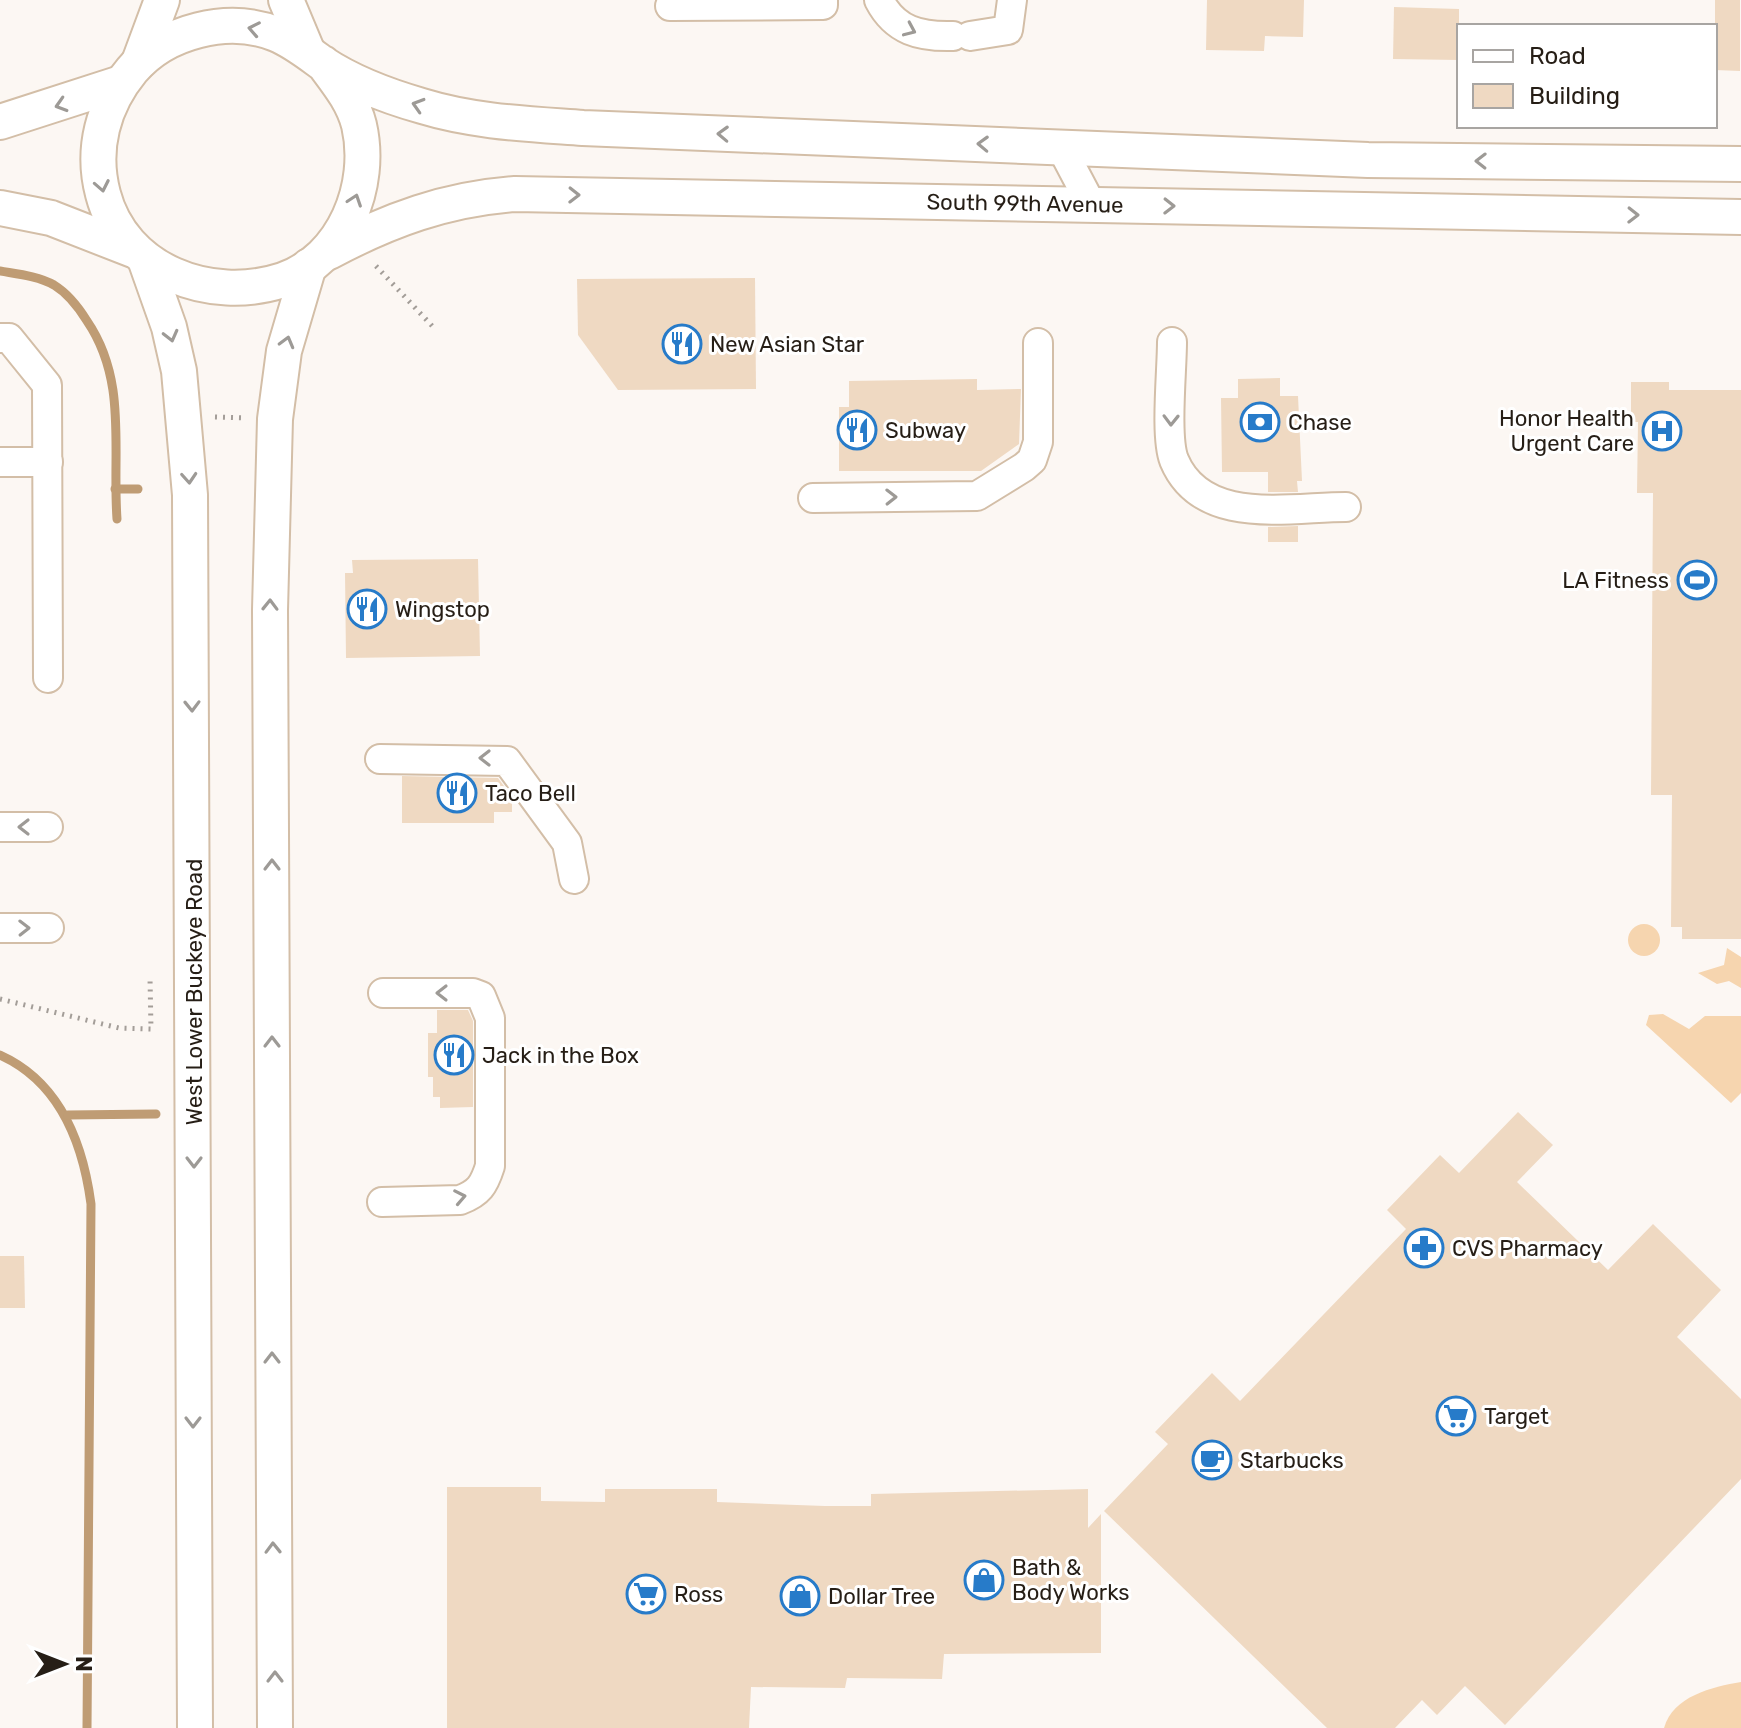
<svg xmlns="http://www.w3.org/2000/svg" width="1741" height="1728" font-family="Rubik,sans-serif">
	<rect width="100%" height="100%" fill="#fcf7f3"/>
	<g fill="#f6d5af">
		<circle cx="1644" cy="940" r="16"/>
		<polygon points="1727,948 1741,957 1741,988 1729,981 1717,984 1698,973 1724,965"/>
		<polygon points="1663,1014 1689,1029 1705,1016 1741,1016 1741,1093 1731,1103 1646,1025 1649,1015"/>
		<path d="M 1741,1682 L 1741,1728 L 1664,1728 C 1673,1696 1712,1687 1741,1682 Z"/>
	</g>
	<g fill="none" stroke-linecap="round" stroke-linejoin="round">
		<g stroke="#bf9c74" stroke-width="9">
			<path d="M 0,271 C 17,274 38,276 54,285 C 67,293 79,308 87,321 C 128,381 112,450 117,519"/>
			<polyline points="115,489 138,489"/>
			<path d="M 0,1055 C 60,1082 83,1143 91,1204 L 87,1728"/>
			<polyline points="68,1115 156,1114"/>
		</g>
	</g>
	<g fill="#efd9c2">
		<polygon points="1207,0 1304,0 1303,37 1265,36 1264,51 1206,50"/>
		<polygon points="1715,0 1740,0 1740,71 1715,70"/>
		<polygon points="1394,7 1459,9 1459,60 1393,59"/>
		<polygon points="755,278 756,389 618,390 578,335 577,279"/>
		<polygon points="1280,378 1280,396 1298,396 1302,481 1297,481 1298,492 1268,492 1268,472 1222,472 1221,398 1238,398 1238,379"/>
		<polygon points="977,379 977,390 1021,389 1019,444 981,471 839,471 839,407 849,407 849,381"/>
		<polygon points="1631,382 1669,382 1669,390 1741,390 1741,939 1682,939 1682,927 1671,927 1672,795 1651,795 1653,493 1637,493 1638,422 1631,422"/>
		<polygon points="1298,526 1298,542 1268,542 1268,527"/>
		<polygon points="478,559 480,656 346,658 345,573 353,573 352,560"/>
		<polygon points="402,776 498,778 512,797 512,812 494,812 494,823 402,823"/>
		<polygon points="437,1010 468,1010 473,1021 473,1107 440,1108 440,1097 433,1097 433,1077 428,1077 428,1033 437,1033"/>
		<polygon points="1518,1112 1553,1145 1517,1182 1608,1270 1653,1224 1721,1290 1677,1337 1741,1399 1741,1479 1505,1725 1465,1686 1437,1715 1422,1700 1395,1728 1327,1728 1104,1511 1168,1444 1155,1432 1212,1373 1240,1401 1406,1229 1387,1210 1440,1155 1459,1173"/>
		<polygon points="0,1256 24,1256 25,1308 0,1308"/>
		<polygon points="447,1487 541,1487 541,1501 605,1502 605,1489 717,1489 717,1502 825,1506 871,1506 871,1494 1088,1489 1088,1528 1101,1514 1101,1653 944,1654 942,1679 847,1678 845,1688 751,1687 749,1728 447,1728"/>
	</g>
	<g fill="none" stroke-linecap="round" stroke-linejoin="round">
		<g stroke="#d3bea7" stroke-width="32">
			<g id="minor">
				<path d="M 879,0 C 895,31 920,37 953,36"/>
				<polyline points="670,6 823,5 823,0"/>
				<polyline points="970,36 1008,30 1012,0"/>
				<polyline points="1061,147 1091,204"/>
				<polyline points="0,338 9,338 47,385 48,678"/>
				<path d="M 1172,342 C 1172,370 1165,437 1174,460 C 1202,527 1289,507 1346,507"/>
				<polyline points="0,462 48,462"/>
				<polyline points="813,498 977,496 1024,467 1032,460 1038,442 1038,343"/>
				<polyline points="380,759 507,761 567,843 574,879"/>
				<polyline points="0,827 48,827"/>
				<polyline points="0,928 49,928"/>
				<path d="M 382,1202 L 460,1200 C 479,1193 484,1185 490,1166 L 490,1018 L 481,996 L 473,993 L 383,993"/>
			</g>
		</g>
		<g stroke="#d3bea7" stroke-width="38">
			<g id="major">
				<polyline points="286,0 307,50"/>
				<polyline points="139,62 162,0"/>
				<path d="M 323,63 C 337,82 353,101 359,125 C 373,185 344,259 283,280 C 210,304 123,271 103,194 C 91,149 103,105 132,70 C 165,31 228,15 276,34 C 293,41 307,52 322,63 C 352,83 387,96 422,106 C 474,122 529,124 583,128 L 1368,160 L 1741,164"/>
				<polyline points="0,122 121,83"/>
				<polyline points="0,208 51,218 133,250"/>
				<path d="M 329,252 C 389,220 446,199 515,194 L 1741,217"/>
				<polyline points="146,262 169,327 179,371 190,495 195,1728"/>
				<polyline points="275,1728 270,610 275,419 284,351 309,266"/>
			</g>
		</g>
		<g stroke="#a39d98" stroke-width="5" stroke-dasharray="2 6" stroke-linecap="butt">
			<polyline points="376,266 435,329"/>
			<polyline points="215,417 245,418"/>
			<polyline points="0,999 119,1028 151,1029 150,978"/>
		</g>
		<use href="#minor" stroke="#fff" stroke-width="28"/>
		<use href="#major" stroke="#fff" stroke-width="34"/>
	</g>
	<defs><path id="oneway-chevron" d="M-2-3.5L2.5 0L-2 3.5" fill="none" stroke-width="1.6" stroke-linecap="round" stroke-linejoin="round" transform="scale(2)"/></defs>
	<g stroke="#9d9a96">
		<use href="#oneway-chevron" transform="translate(254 29) rotate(-169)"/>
		<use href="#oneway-chevron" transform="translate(910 30) rotate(24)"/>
		<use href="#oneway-chevron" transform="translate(61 105) rotate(163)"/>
		<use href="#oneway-chevron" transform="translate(418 105) rotate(-163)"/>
		<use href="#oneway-chevron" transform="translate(723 134) rotate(-178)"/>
		<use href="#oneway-chevron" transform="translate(983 144) rotate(-178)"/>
		<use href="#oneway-chevron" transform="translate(1481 161) rotate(-179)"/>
		<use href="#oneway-chevron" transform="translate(102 186) rotate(79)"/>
		<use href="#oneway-chevron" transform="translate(574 195) rotate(1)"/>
		<use href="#oneway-chevron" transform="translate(355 200) rotate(-71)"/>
		<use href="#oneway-chevron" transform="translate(1169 206) rotate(1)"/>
		<use href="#oneway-chevron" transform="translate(1633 215) rotate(1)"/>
		<use href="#oneway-chevron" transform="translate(171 336) rotate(76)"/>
		<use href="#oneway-chevron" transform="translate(287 342) rotate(-75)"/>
		<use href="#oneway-chevron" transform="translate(1171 420) rotate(91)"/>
		<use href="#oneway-chevron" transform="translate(189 478) rotate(86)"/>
		<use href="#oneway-chevron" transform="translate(891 497) rotate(-1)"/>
		<use href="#oneway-chevron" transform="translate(270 605) rotate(-89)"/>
		<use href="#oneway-chevron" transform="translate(192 706) rotate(89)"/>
		<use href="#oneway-chevron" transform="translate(485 758) rotate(180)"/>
		<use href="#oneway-chevron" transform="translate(24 827) rotate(-180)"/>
		<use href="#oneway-chevron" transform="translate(272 865) rotate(-90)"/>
		<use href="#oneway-chevron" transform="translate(24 928) rotate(-1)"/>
		<use href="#oneway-chevron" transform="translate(442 993) rotate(180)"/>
		<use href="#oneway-chevron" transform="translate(272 1042) rotate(-90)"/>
		<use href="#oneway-chevron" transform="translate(194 1162) rotate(90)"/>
		<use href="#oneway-chevron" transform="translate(460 1197) rotate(-11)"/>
		<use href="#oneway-chevron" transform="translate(272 1358) rotate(-90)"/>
		<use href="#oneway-chevron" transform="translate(193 1422) rotate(90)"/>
		<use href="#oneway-chevron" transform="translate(273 1548) rotate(-91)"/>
		<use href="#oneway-chevron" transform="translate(275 1677) rotate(-90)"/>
	</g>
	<defs>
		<g id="restaurant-ring" transform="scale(2)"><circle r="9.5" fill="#fff" stroke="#277bc9" stroke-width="1.5"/><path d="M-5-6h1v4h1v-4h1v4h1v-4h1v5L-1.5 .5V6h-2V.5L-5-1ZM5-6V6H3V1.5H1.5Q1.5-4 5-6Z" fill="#277bc9"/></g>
		<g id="bank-ring" transform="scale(2)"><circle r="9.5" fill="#fff" stroke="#277bc9" stroke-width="1.5"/><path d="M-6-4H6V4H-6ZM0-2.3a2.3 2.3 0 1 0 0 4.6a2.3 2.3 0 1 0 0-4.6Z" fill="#277bc9"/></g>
		<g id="hospital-ring" transform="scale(2)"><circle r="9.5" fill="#fff" stroke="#277bc9" stroke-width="1.5"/><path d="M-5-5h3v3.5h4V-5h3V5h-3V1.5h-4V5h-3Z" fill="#277bc9"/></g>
		<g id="stadium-ring" transform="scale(2)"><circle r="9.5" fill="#fff" stroke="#277bc9" stroke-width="1.5"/><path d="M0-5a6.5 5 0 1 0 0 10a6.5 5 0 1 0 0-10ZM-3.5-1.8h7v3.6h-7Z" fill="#277bc9"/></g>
		<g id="pharmacy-ring" transform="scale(2)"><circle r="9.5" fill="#fff" stroke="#277bc9" stroke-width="1.5"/><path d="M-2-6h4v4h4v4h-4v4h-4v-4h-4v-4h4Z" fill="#277bc9"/></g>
		<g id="supermarket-ring" transform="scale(2)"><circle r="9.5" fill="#fff" stroke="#277bc9" stroke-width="1.5"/><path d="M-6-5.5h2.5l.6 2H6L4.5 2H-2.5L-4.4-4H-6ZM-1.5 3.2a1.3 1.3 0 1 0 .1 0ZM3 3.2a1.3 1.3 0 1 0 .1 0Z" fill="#277bc9"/></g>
		<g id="cafe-ring" transform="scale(2)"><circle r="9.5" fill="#fff" stroke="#277bc9" stroke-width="1.5"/><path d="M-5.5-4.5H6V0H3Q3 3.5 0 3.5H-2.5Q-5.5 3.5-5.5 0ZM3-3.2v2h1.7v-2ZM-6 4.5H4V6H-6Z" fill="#277bc9"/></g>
		<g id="shop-ring" transform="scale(2)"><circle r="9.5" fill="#fff" stroke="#277bc9" stroke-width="1.5"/><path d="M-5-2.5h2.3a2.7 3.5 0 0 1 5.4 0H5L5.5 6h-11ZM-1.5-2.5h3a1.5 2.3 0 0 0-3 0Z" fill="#277bc9"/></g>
	</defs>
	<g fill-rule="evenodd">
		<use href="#restaurant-ring" x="682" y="344"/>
		<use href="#bank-ring" x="1260" y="422"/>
		<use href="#restaurant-ring" x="857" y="430"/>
		<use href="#hospital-ring" x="1662" y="431"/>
		<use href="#stadium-ring" x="1697" y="580"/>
		<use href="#restaurant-ring" x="367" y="609"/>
		<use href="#restaurant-ring" x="457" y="793"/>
		<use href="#restaurant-ring" x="454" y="1055"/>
		<use href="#pharmacy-ring" x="1424" y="1248"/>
		<use href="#supermarket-ring" x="1456" y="1416"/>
		<use href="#cafe-ring" x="1212" y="1460"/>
		<use href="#shop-ring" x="984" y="1580"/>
		<use href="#supermarket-ring" x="646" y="1594"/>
		<use href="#shop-ring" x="800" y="1596"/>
	</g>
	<g text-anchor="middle" stroke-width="6" stroke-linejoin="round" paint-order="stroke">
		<g font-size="22" fill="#261e16" stroke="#fff">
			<text transform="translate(1025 203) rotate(1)" y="8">South 99th Avenue</text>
			<text transform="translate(194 992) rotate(-90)" y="8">West Lower Buckeye Road</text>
		</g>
		<g font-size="22" fill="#261e16" stroke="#fff" text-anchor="start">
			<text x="710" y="352">New Asian Star</text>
			<text x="1634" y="426" text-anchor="end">Honor Health<tspan x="1634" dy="25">Urgent Care</tspan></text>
			<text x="1288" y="430">Chase</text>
			<text x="885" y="438">Subway</text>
			<text x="1669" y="588" text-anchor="end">LA Fitness</text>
			<text x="395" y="617">Wingstop</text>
			<text x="485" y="801">Taco Bell</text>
			<text x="482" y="1063">Jack in the Box</text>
			<text x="1452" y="1256">CVS Pharmacy</text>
			<text x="1484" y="1424">Target</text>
			<text x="1240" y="1468">Starbucks</text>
			<text x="1012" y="1575">Bath &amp;<tspan x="1012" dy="25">Body Works</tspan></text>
			<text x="674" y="1602">Ross</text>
			<text x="828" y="1604">Dollar Tree</text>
		</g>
	</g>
	<rect x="1457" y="24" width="260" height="104" fill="#ffffff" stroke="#a8a5a2" stroke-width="2"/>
	<rect x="1473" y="50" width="40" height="12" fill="#ffffff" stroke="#a8a5a2" stroke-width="2"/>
	<text x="1529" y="64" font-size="24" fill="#261e16">Road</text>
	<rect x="1473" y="84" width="40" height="24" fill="#efd9c2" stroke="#a8a5a2" stroke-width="2"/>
	<text x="1529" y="104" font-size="24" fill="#261e16">Building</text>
	<g transform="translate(64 1664) rotate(90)" stroke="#ffffff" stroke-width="6" paint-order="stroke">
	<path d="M0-6L14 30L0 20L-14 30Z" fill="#261e16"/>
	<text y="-12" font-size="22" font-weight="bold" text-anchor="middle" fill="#261e16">N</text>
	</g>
</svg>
